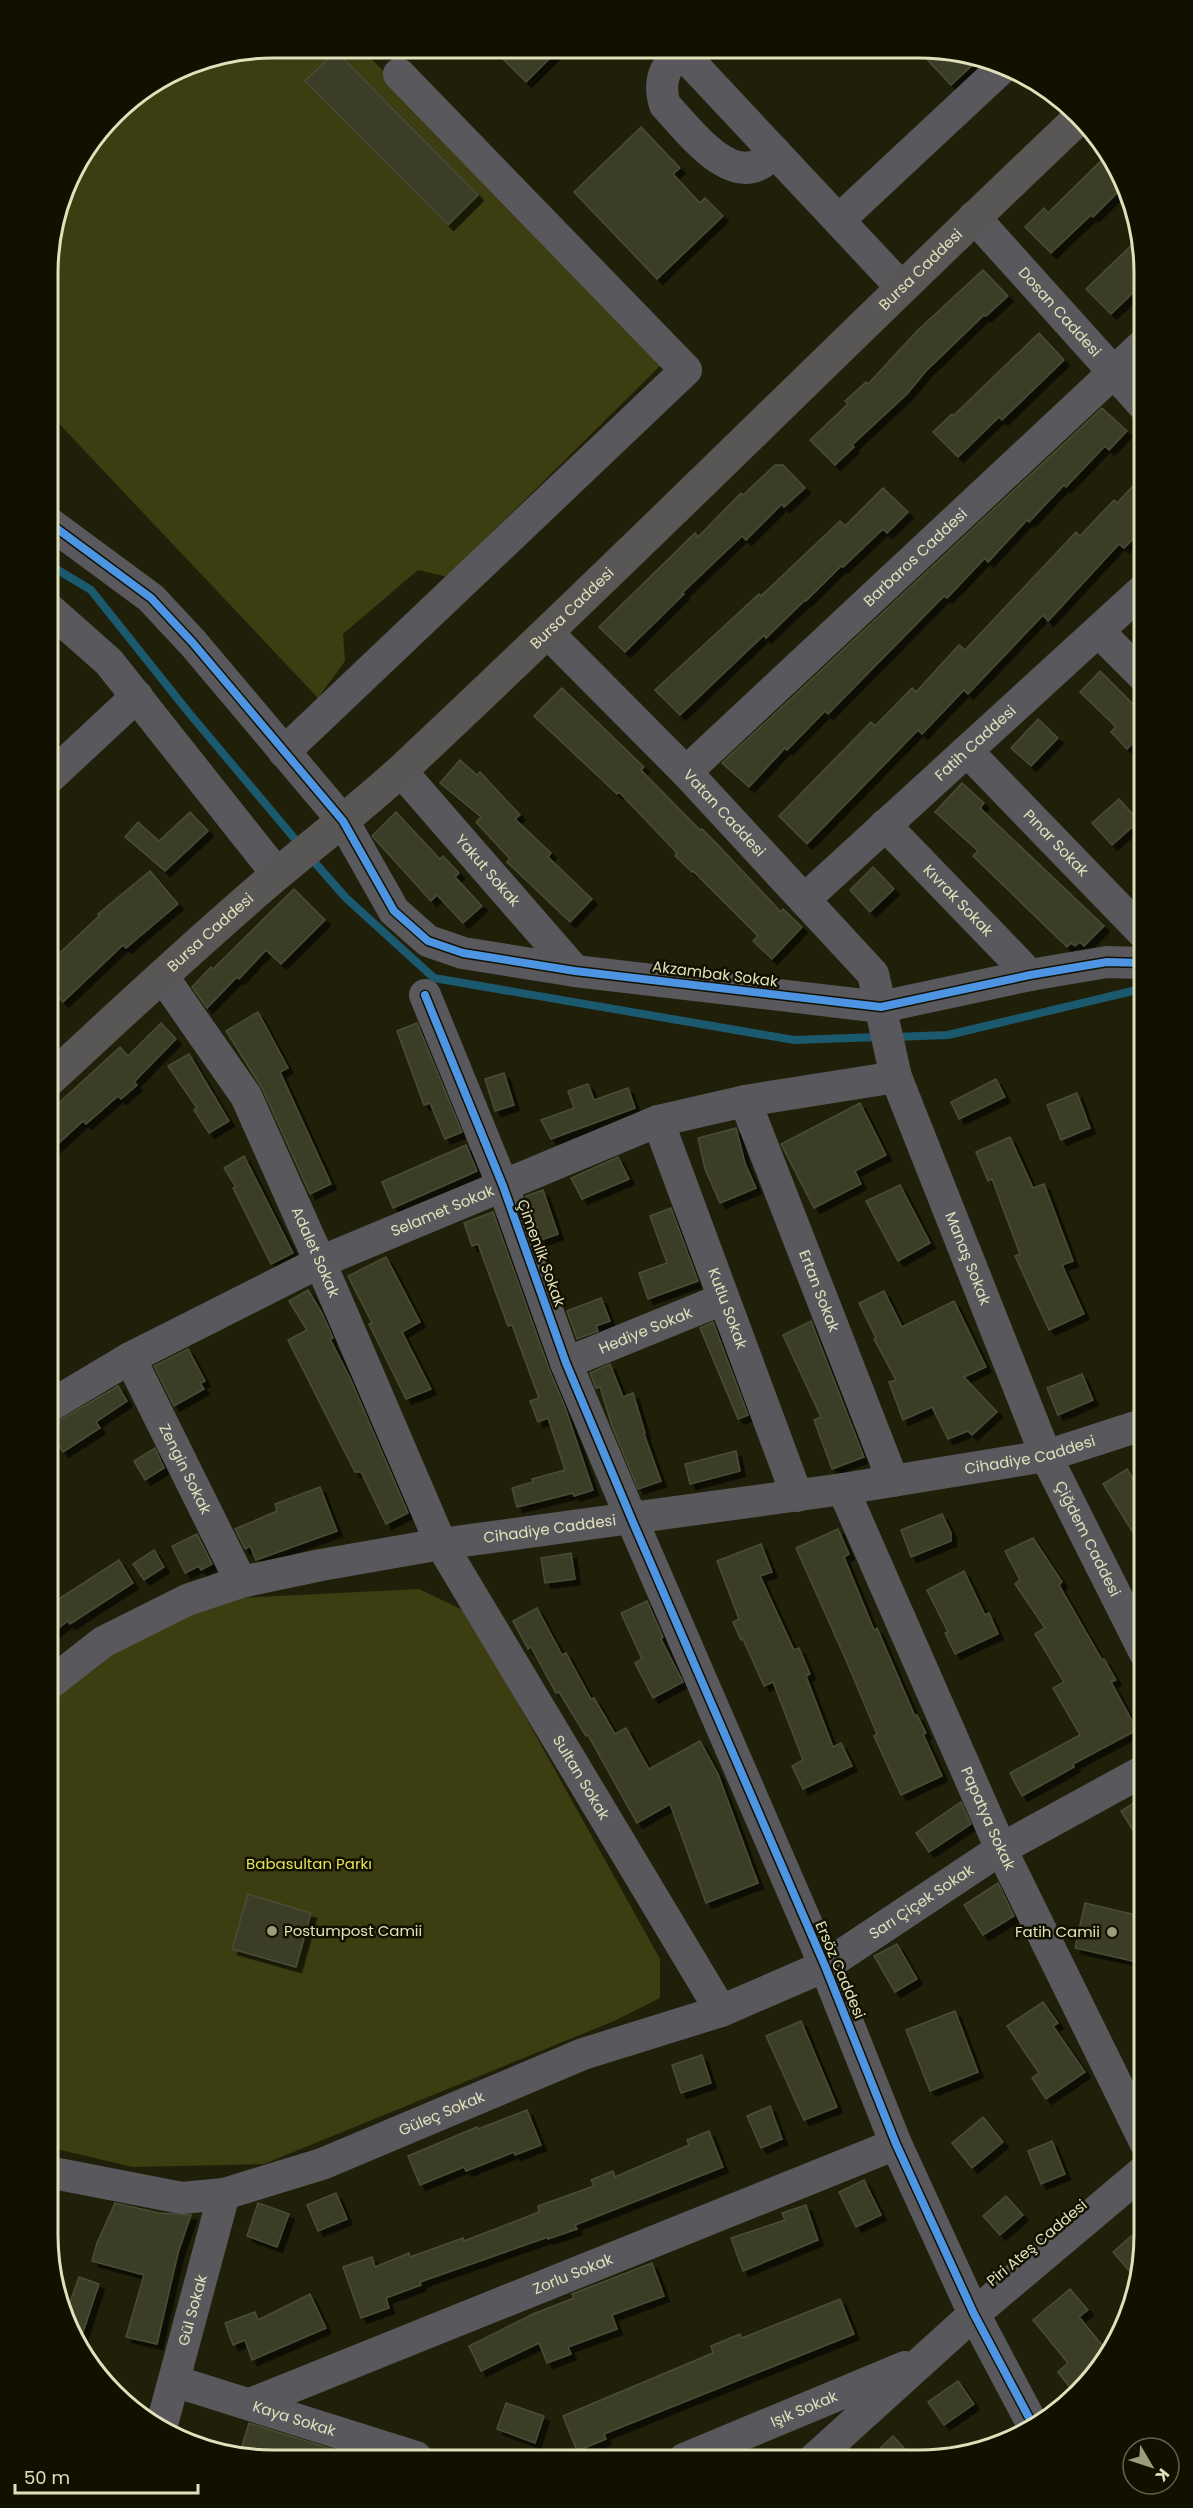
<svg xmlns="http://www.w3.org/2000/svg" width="1193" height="2508" font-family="Poppins,sans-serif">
	<defs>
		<filter id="shadow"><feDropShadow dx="5.5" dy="5.5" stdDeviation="0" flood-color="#0009"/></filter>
	</defs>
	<rect width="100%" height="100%" fill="#20200a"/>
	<g fill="#3d3d12">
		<polygon points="274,48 362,49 665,361 447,577 418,570 343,634 345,661 318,698 48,412 49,259 71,174 125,104 188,65"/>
		<polygon points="419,1589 467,1612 660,1959 660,1998 614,2021 264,2164 133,2167 48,2147 48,1697 61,1686 157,1627 241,1598"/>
	</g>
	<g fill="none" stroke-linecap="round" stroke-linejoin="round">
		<g stroke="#1b596f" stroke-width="8">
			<polyline points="48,564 91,590 189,713 300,845"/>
			<polyline points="310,857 346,898 434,978 794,1040 879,1037"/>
			<polyline points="894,1037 948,1035 1145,988"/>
		</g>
	</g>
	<g fill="#3a3e28" stroke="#494d35" stroke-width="1.5" filter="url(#shadow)">
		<polygon points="493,49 558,50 526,82"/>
		<polygon points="336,51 478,195 448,225 305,81"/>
		<polygon points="920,52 963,52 980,58 951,85"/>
		<polygon points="641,127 680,168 673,174 700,203 705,198 723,216 657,279 574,192"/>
		<polygon points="1109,153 1115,161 1125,185 1093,217 1091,215 1051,253 1025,227 1044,208 1048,213"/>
		<polygon points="1140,237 1145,281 1111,314 1086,289"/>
		<polygon points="983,270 1008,296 986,316 984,315 926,371 907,394 852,445 854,447 835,465 810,440 848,404 845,401 866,382 868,384 918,330"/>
		<polygon points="1039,333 1064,360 1002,420 999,417 958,457 933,432 952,414 953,416"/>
		<polygon points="1102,408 1127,431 1109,450 1105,446 1066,487 1064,485 1029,522 1027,520 988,562 985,558 947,598 944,596 828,714 825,711 787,750 785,748 749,787 722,763"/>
		<polygon points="775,465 783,465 805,488 784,507 782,504 746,540 742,536 682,593 684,594 625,652 599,627 695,533 698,537 741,493 743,495"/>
		<polygon points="1145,473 1145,527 1124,548 1119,544 1048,621 1043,615 968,694 964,690 922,734 918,730 807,844 779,816 871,722 875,726 912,688 916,692 959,645 965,650 1076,532 1080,536 1114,500 1117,503"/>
		<polygon points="883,488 908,512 887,533 883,529 843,567 841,566 806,601 805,600 766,638 764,635 680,715 655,690 759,594 761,596 840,521 845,526"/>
		<polygon points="1100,671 1145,716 1145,732 1127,749 1111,732 1116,727 1080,692"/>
		<polygon points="562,688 644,767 641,770 700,830 702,829 718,845 781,912 783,909 802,927 772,959 753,941 758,936 693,871 692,872 675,856 677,853 619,792 617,794 534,716"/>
		<polygon points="1038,719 1058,738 1031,766 1011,748"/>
		<polygon points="460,760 477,775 480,772 520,815 515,819 551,853 548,857 592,899 570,922 507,862 510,859 476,822 481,817 440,783"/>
		<polygon points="962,783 984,803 980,808 1104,926 1084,946 1080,942 1075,946 1071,943 1067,947 973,856 978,851 935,812"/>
		<polygon points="1119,799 1139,821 1112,845 1092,823"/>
		<polygon points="190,812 208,831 165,871 125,837 138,822 159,841"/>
		<polygon points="396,812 440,859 443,856 459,873 455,877 482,906 463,923 437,895 431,901 372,836"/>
		<polygon points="873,867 894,889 870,912 850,890"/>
		<polygon points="150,871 178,904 126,948 123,945 63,1002 48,987 48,964 99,916 98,914"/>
		<polygon points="294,889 325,920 281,964 266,950 239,979 237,977 207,1008 192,987 211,967 213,969"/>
		<polygon points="258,1012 288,1068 280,1072 331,1184 310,1194 262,1088 226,1031"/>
		<polygon points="161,1023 176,1039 134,1082 137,1085 121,1099 118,1096 86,1124 83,1121 48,1153 48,1113 120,1047 128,1056"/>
		<polygon points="417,1023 462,1132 445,1139 430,1103 424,1105 397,1031"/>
		<polygon points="189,1054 229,1121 209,1133 194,1110 197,1108 168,1066"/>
		<polygon points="504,1073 514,1105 495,1111 485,1079"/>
		<polygon points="996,1079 1005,1097 959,1119 951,1102"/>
		<polygon points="588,1084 594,1100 628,1088 635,1108 551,1139 541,1120 574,1108 568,1091"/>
		<polygon points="1077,1093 1090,1128 1061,1140 1047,1105"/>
		<polygon points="860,1103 886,1155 855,1171 861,1184 814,1208 781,1144"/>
		<polygon points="736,1128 745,1163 756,1188 720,1203 705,1169 698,1138"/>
		<polygon points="1010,1137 1033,1188 1044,1184 1073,1261 1062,1265 1084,1314 1049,1330 1015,1256 1020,1254 992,1179 988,1181 976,1152"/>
		<polygon points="466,1145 477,1171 393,1208 382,1182"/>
		<polygon points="244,1156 293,1253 271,1264 233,1188 236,1187 224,1168"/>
		<polygon points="618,1157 629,1179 582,1199 571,1178"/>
		<polygon points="900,1185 930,1243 898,1261 866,1201"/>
		<polygon points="543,1190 558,1234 541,1240 526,1196"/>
		<polygon points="671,1208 698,1281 648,1299 639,1273 667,1263 650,1216"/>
		<polygon points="493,1212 549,1369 565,1407 593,1490 574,1496 573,1493 517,1507 512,1488 533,1482 532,1479 565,1470 548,1418 538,1422 530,1401 539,1398 512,1325 508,1326 478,1244 472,1246 464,1223"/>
		<polygon points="386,1257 420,1322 402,1332 431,1389 406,1399 369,1324 372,1323 348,1276"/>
		<polygon points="308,1290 322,1313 333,1338 330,1339 350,1378 408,1513 386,1524 361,1472 355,1472 288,1340 307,1330 289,1301"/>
		<polygon points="884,1291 902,1327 954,1301 986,1367 964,1377 997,1412 972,1435 968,1431 948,1439 932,1407 903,1420 889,1382 896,1380 874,1339 876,1338 859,1303"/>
		<polygon points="601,1298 610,1321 596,1326 598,1331 577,1339 567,1311"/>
		<polygon points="811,1321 864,1457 832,1469 814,1420 821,1417 783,1335"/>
		<polygon points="713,1322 748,1415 738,1419 700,1328"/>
		<polygon points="188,1349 205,1381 200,1383 204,1389 174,1406 154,1366"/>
		<polygon points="610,1364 623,1397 633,1393 645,1433 644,1434 661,1481 638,1489 612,1426 600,1387 596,1388 590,1373"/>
		<polygon points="1082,1374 1093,1400 1058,1415 1047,1388"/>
		<polygon points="118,1386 127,1401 96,1422 100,1428 63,1452 48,1427"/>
		<polygon points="155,1448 164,1468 145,1480 134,1461"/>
		<polygon points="736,1451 740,1471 690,1484 685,1464"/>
		<polygon points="1127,1469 1145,1499 1145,1552 1103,1484"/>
		<polygon points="320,1487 337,1531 256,1560 250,1546 245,1549 235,1529 277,1511 275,1504"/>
		<polygon points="942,1514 951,1533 951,1541 911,1557 901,1530"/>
		<polygon points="838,1529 849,1554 844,1557 874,1630 877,1628 915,1716 917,1715 926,1733 923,1734 942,1776 901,1795 874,1736 877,1734 846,1660 796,1548"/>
		<polygon points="197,1534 212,1564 201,1570 199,1566 185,1573 172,1546"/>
		<polygon points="1033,1538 1062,1582 1059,1585 1102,1660 1104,1659 1116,1680 1111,1682 1137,1730 1073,1764 1074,1767 1022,1796 1010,1773 1080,1735 1053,1688 1064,1682 1035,1634 1045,1628 1015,1584 1020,1580 1005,1551"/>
		<polygon points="761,1544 772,1572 760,1576 794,1650 799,1648 810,1674 806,1676 833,1747 841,1743 852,1766 803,1789 792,1766 803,1760 773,1682 764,1686 743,1639 741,1640 733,1622 739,1619 717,1561"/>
		<polygon points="154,1550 164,1567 144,1580 133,1564"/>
		<polygon points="571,1553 575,1579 545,1583 541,1558"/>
		<polygon points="119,1560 133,1583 70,1624 68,1621 48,1636 48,1606"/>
		<polygon points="964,1571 985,1615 989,1613 998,1634 955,1654 945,1633 948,1632 927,1590"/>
		<polygon points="647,1601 663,1637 661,1639 683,1682 653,1698 635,1663 642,1659 621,1613"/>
		<polygon points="537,1608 562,1655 566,1653 591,1699 594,1698 615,1734 626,1728 649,1769 700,1741 718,1774 758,1883 706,1903 670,1804 637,1823 588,1735 586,1736 559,1692 556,1693 531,1647 528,1649 513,1621"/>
		<polygon points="1145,1796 1145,1850 1121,1811"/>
		<polygon points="961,1802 971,1824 929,1852 916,1833"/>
		<polygon points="998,1883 1014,1916 983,1935 964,1905"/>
		<polygon points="248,1894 311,1913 296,1967 232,1949"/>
		<polygon points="1085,1903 1145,1917 1145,1950 1142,1963 1075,1948"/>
		<polygon points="897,1944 917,1979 895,1992 874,1956"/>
		<polygon points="1043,2002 1058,2023 1053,2026 1085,2072 1046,2099 1032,2078 1039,2073 1007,2026"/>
		<polygon points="955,2011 978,2072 930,2091 906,2030"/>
		<polygon points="801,2021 837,2107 804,2120 766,2036"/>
		<polygon points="702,2055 711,2083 681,2093 672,2065"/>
		<polygon points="770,2106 782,2139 761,2148 747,2116"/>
		<polygon points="527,2110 541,2145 515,2155 514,2152 466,2171 464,2167 420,2185 408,2156 477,2127 478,2129"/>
		<polygon points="983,2117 1003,2142 972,2168 952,2143"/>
		<polygon points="709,2131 723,2167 575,2225 577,2229 548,2239 548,2237 420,2282 421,2285 386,2298 389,2308 361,2318 343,2267 372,2257 375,2267 409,2253 410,2257 463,2238 464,2241 539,2212 538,2206 594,2186 591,2180 613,2171 615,2177 689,2145 687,2140"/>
		<polygon points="1052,2141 1065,2174 1041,2184 1028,2151"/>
		<polygon points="864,2180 881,2215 856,2227 839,2192"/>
		<polygon points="336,2193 347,2219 318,2231 307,2205"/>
		<polygon points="1006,2196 1023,2215 1000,2235 983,2216"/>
		<polygon points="115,2203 159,2213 191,2215 178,2253 157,2344 126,2337 144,2275 92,2261 97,2243"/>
		<polygon points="258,2203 289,2214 277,2247 247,2236"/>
		<polygon points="806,2205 818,2240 743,2271 731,2238 785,2220 782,2213"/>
		<polygon points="1144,2225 1144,2249 1137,2280 1113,2252"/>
		<polygon points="652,2263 664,2296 612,2315 617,2329 568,2347 571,2354 547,2363 539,2343 481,2371 469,2346 533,2314 574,2298 572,2294"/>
		<polygon points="79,2277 99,2284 78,2347 65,2316"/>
		<polygon points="1070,2289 1088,2310 1079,2317 1109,2353 1098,2372 1075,2394 1058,2372 1068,2363 1033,2320"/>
		<polygon points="310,2294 326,2328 252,2360 245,2340 233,2345 225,2323 255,2312 258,2320"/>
		<polygon points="840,2299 854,2334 604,2434 606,2439 577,2451 563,2416 713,2353 711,2346 740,2334 742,2338"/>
		<polygon points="958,2381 974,2404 944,2425 928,2402"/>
		<polygon points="506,2403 544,2416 535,2443 497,2429"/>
		<polygon points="249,2423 354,2456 262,2456 241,2449"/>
		<polygon points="893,2436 915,2460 868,2460"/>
	</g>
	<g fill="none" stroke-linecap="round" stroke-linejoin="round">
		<g stroke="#59585c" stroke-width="32">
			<polyline points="680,51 902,288"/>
			<path d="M 681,52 C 664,66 658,83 665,105 C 685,126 726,183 760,164 C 765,161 770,155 775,152"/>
			<path id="s1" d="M 974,217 L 1145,407"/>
			<polyline points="839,220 1004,66"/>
			<polyline points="48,522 151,598 193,643 343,821 394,911 428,941 463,953 575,971 881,1007 1030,975 1107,962 1145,963"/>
			<polyline points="48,608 109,662 277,874"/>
			<polyline points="1098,631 1145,678"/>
			<path id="s2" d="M 548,633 L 686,772 L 873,974 L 896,1077 L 1046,1456 L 1145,1653"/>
			<path id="s3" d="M 967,751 L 1145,935"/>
			<polyline points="284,752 686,370 399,74"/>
			<path id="s4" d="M 401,771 L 575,971"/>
			<path id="s5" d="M 686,772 L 1145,343"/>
			<polyline points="48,779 137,696"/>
			<path id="s6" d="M 885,825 L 1030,975"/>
			<path id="s7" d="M 805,899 L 1145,588"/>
			<path id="s8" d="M 163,977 L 246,1096 L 320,1262 L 441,1544 L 721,2011"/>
			<polyline points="425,995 503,1186 566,1363 632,1520 825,1966 896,2144 974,2314 1034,2427"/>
			<path id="s9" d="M 745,1101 L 893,1481"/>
			<path id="s10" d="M 658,1121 L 797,1496"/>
			<path id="s11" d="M 130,1358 L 241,1582"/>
			<path id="s12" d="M 566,1363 L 723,1299"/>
			<path id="s13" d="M 48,1407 L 130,1358 L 320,1262 L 658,1121 L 745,1101 L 896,1077"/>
			<path id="s14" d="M 843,1489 L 1001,1849 L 1145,2142"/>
			<path id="s15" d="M 48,1685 L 103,1642 L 187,1600 L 241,1582 L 321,1565 L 441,1544 L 843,1489 L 1046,1456 L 1145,1424"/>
			<path id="s16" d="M 48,2172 L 182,2198 L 224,2194 L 322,2164 L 583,2054 L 721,2011 L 825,1966 L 1001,1849 L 1145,1770"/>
			<path id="s17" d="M 174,2381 L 416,2457"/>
			<path id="s18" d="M 250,2404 L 896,2144"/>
			<path id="s19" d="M 161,2428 L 224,2194"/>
			<path id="s20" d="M 684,2459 L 905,2367"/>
			<polyline points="814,2459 974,2314 1145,2170"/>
		</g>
		<path stroke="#585756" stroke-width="33" id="s21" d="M 48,1081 C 123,1012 197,942 275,876 C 318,840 363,806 405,767 C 633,554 853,332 1079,118"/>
		<g stroke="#121100" stroke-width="11">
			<g id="cycleway">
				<polyline points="48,522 151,598 193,643 343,821 394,911 428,941 463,953 575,971 881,1007 1030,975 1107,962 1145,963"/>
				<polyline points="425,995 503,1186 566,1363 632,1520 825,1966 896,2144 974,2314 1034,2427"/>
			</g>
		</g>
		<use href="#cycleway" stroke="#4d94e3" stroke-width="8"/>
	</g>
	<g fill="#9d9d7d" stroke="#121100" stroke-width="2">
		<circle cx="272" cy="1931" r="6"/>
		<circle cx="1112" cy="1932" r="6"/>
	</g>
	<g text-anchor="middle" stroke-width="5" stroke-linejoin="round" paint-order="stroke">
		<g font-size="15" fill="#e0e1bb" stroke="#121100">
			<text dy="5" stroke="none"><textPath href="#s21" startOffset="1192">Bursa Caddesi</textPath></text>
			<text dy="5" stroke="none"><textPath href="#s1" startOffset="128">Dosan Caddesi</textPath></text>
			<text dy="5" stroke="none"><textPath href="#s5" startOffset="314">Barbaros Caddesi</textPath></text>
			<text dy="5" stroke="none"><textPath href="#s21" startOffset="706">Bursa Caddesi</textPath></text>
			<text dy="5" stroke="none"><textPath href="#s7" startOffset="231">Fatih Caddesi</textPath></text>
			<text dy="5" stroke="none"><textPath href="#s2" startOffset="252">Vatan Caddesi</textPath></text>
			<text dy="5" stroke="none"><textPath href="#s3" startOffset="128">Pınar Sokak</textPath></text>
			<text dy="5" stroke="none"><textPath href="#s4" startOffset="132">Yakut Sokak</textPath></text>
			<text dy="5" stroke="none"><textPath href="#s6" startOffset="105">Kıvrak Sokak</textPath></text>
			<text dy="5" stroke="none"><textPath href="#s21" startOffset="220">Bursa Caddesi</textPath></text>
			<text transform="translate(715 974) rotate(7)" y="5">Akzambak Sokak</text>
			<text dy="5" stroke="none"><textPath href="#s13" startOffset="441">Selamet Sokak</textPath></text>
			<text dy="5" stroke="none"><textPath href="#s8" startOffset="316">Adalet Sokak</textPath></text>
			<text transform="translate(541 1253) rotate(70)" y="5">Çimenlik Sokak</text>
			<text dy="5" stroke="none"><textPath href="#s2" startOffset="772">Manaş Sokak</textPath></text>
			<text dy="5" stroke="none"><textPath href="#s9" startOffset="204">Ertan Sokak</textPath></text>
			<text dy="5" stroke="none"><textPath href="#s10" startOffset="200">Kutlu Sokak</textPath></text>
			<text dy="5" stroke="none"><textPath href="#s12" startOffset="86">Hediye Sokak</textPath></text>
			<text dy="5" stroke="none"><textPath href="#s15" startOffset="1020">Cihadiye Caddesi</textPath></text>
			<text dy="5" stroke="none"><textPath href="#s11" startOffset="124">Zengin Sokak</textPath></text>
			<text dy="5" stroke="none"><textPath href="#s15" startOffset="534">Cihadiye Caddesi</textPath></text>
			<text dy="5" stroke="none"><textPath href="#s2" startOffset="1077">Çiğdem Caddesi</textPath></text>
			<text dy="5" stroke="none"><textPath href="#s8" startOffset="906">Sultan Sokak</textPath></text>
			<text dy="5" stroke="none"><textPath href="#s14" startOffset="360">Papatya Sokak</textPath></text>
			<text dy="5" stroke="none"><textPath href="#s16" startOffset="938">Sarı Çiçek Sokak</textPath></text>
			<text transform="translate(840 1970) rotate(67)" y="5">Ersöz Caddesi</text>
			<text dy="5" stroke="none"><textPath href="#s16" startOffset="411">Güleç Sokak</textPath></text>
			<text transform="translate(1037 2243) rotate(-40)" y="5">Piri Ateş Caddesi</text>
			<text dy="5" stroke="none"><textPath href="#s18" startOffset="348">Zorlu Sokak</textPath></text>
			<text dy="5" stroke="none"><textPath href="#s19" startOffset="122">Gül Sokak</textPath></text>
			<text dy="5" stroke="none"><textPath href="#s20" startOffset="130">Işık Sokak</textPath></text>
			<text dy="5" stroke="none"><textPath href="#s17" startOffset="126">Kaya Sokak</textPath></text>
		</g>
		<g font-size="15" fill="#e3e153" stroke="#121100">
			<text x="309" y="1869">Babasultan Parkı</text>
		</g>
		<g font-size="15" fill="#e0e1bb" stroke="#121100" text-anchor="start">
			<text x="284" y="1936">Postumpost Camii</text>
			<text x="1100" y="1937" text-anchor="end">Fatih Camii</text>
		</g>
	</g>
	<path d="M0 0H1193V2508H0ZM273 58H919A215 215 0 0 1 1134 273V2235A215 215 0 0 1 919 2450H273A215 215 0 0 1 58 2235V273A215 215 0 0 1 273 58Z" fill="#121100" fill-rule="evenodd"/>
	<path fill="none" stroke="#e0e1bb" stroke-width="3" d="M273 58H919A215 215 0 0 1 1134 273V2235A215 215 0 0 1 919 2450H273A215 215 0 0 1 58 2235V273A215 215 0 0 1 273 58Z"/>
	<g transform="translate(1151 2466) rotate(129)"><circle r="28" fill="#121100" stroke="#64644b" stroke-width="1.5"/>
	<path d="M0-4.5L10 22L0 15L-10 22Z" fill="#9d9d7d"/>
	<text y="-9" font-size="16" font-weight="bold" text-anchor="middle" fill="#e0e1bb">K</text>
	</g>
	<path d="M15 2484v9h183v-9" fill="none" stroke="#e0e1bb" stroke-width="3"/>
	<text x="24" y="2484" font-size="18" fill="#e0e1bb" stroke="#121100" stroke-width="4.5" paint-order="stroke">50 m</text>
</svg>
